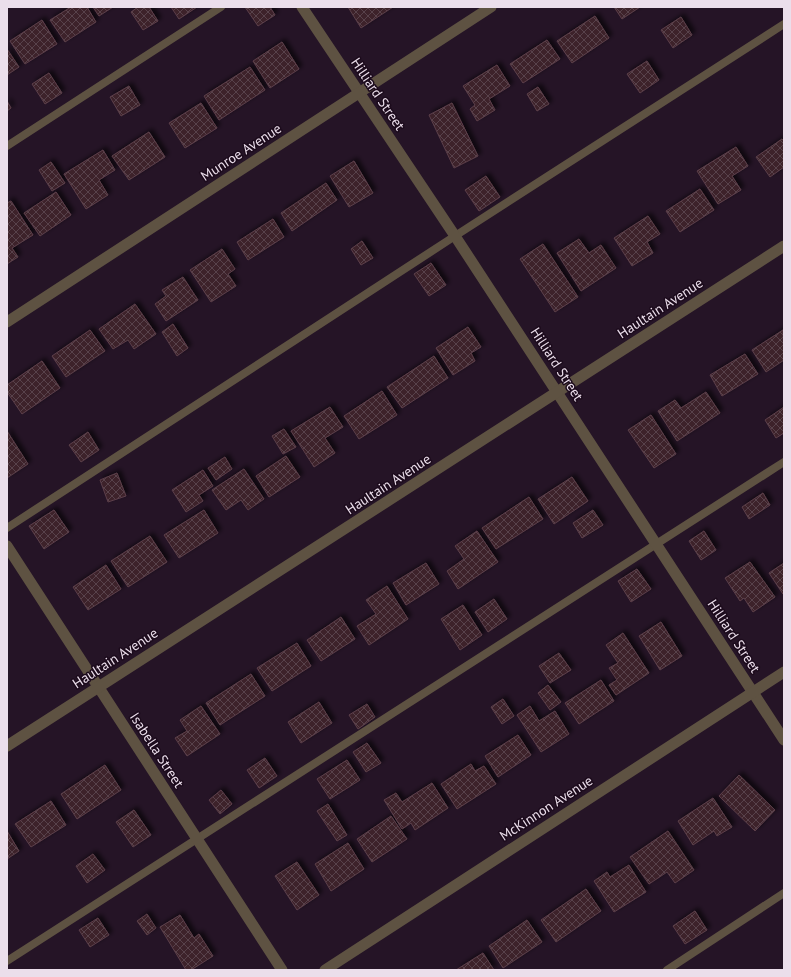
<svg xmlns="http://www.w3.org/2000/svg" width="791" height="977" font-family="'PT Sans',sans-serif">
	<defs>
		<pattern id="building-cross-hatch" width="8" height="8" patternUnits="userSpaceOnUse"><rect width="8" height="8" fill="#3d232c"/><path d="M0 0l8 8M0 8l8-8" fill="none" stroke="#59424b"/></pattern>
		<filter id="shadow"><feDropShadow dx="3.5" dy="-3.5" stdDeviation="2" flood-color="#0009"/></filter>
	</defs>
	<rect width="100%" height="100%" fill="#251426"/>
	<g fill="url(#building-cross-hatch)" stroke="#5c3f49" filter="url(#shadow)">
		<polygon points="71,7 87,7 96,22 65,42 50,20"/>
		<polygon points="93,7 113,7 99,16"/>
		<polygon points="138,7 149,7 158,21 143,30 131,12"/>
		<polygon points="171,7 197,7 179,19"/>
		<polygon points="245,7 270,7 275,15 258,26"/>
		<polygon points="348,7 393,7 361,28"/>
		<polygon points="614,7 640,7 622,19"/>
		<polygon points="595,16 609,38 572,63 557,41"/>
		<polygon points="681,17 692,35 673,48 661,30"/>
		<polygon points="42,20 57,44 25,64 10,41"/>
		<polygon points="547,40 560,59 523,83 510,64"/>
		<polygon points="282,42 299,69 270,88 253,61"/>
		<polygon points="7,49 19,67 7,75"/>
		<polygon points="647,61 659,80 640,93 627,74"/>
		<polygon points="497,65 510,86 489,99 495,110 477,121 470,109 475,105 463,86"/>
		<polygon points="250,67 265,90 219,120 204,96"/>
		<polygon points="49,73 62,93 45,104 32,84"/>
		<polygon points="129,86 140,105 121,116 110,97"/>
		<polygon points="538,87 549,104 537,111 527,94"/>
		<polygon points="7,101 11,108 7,111"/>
		<polygon points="201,103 217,128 185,148 169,123"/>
		<polygon points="452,103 478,156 454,168 429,115"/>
		<polygon points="149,132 165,157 129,180 112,156"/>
		<polygon points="782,139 784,141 784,167 770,177 756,157"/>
		<polygon points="736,147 748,166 732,176 741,190 718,204 697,171"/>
		<polygon points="103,150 115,170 99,180 108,195 86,209 64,174"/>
		<polygon points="354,161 373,193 349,207 330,176"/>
		<polygon points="51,162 65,183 52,191 39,170"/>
		<polygon points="486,176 500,197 479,211 465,190"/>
		<polygon points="326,183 337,200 292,231 281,213"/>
		<polygon points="700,189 714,210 680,232 666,211"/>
		<polygon points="56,192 71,215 40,236 24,213"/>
		<polygon points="11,201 33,235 12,248 18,257 7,264 7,203"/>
		<polygon points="648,216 660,234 647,242 653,253 632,266 614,238"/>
		<polygon points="273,219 284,237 248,260 237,242"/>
		<polygon points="579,239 589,253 601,245 616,268 581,291 557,253"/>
		<polygon points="362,241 373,258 361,265 351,249"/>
		<polygon points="543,244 578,297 555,312 520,259"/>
		<polygon points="222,249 235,269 228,274 236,286 211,302 190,270"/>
		<polygon points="431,263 446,285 429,296 414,274"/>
		<polygon points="183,277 198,300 166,321 155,304 166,296 162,290"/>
		<polygon points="135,304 156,334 134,349 128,340 113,349 99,329"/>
		<polygon points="173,324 188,348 177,356 162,332"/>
		<polygon points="468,327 481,347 471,353 475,361 453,375 436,348"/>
		<polygon points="90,330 105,351 66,377 52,356"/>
		<polygon points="783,330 784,360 766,372 752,350"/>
		<polygon points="745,354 758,374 722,396 710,375"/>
		<polygon points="434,356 448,378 402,408 387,387"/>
		<polygon points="42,361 60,388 22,414 7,392 7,385"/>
		<polygon points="382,391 397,415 359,439 344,416"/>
		<polygon points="706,392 720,413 677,441 658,411 675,400 681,408"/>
		<polygon points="330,407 343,427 325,438 335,453 314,467 291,431"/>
		<polygon points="784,407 784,433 776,438 765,420"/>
		<polygon points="651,415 676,454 654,468 628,430"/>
		<polygon points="284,429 296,447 283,454 272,436"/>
		<polygon points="7,431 28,464 7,478"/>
		<polygon points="88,432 99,450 81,462 69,445"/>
		<polygon points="286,456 300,477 269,497 256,476"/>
		<polygon points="225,457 232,469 216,480 208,468"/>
		<polygon points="244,469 264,499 248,510 241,500 226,510 212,490"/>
		<polygon points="203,470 213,486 199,495 203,501 186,512 172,490"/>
		<polygon points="117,473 126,496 108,502 100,480"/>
		<polygon points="572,477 588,501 554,524 538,499"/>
		<polygon points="763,493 770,505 749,519 742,507"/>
		<polygon points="529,497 543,519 496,549 482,528"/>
		<polygon points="54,510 69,532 44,549 29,526"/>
		<polygon points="204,510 218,533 179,558 164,535"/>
		<polygon points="593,510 603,525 582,538 573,523"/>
		<polygon points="477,531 498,562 458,589 447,571 464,559 455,546"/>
		<polygon points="704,531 716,550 701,560 689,541"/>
		<polygon points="150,536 167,562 128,587 111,561"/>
		<polygon points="750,562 775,597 753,612 744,598 740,601 725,578"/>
		<polygon points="426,563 439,584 406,605 393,583"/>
		<polygon points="784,563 784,593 783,594 769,573"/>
		<polygon points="106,565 121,589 88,610 73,587"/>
		<polygon points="637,569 651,589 631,602 618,581"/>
		<polygon points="387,586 408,619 369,645 357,626 376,614 366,600"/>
		<polygon points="494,599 507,619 488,632 475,612"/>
		<polygon points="463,605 482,635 460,650 441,619"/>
		<polygon points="341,617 355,639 321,661 307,640"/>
		<polygon points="661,622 682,656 660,670 639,636"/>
		<polygon points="623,633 649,673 616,695 609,685 617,680 609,668 618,663 606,645"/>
		<polygon points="297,643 311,666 272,691 257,668"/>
		<polygon points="559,653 571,670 550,683 539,666"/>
		<polygon points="251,674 265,696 220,725 206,703"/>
		<polygon points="601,680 614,701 579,724 565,703"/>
		<polygon points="548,685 561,702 550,710 538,693"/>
		<polygon points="503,699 514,716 502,724 491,707"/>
		<polygon points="319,702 332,723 301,743 288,722"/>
		<polygon points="367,704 375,717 358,729 349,715"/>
		<polygon points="201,706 220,734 187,756 175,738 187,731 180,720"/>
		<polygon points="530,706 539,721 555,711 569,734 541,752 517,715"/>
		<polygon points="518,735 531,755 498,777 485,756"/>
		<polygon points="367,743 381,763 366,772 353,752"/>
		<polygon points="265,758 277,776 259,788 247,770"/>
		<polygon points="347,760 360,780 330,799 317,779"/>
		<polygon points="471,764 475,771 484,766 496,784 457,809 441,784"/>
		<polygon points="105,765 121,790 77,819 61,794"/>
		<polygon points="739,775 775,810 755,831 719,796"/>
		<polygon points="432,783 448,808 415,830 411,823 402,829 384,800 396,793 402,802"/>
		<polygon points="221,790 232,804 220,814 209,800"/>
		<polygon points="713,798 732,827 717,836 714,831 693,845 678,821"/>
		<polygon points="51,801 66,825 31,847 15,824"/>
		<polygon points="328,804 347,835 337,841 317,811"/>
		<polygon points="134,810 151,835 133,847 116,822"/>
		<polygon points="391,816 407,839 372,862 357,839"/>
		<polygon points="7,831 19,851 7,859"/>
		<polygon points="668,831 694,870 675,883 667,872 649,884 630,857"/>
		<polygon points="348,843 364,869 331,891 315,864"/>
		<polygon points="93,854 105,870 87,883 76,866"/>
		<polygon points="297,862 319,895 297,910 275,876"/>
		<polygon points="629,865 646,892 614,912 594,881 607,872 610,877"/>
		<polygon points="586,889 601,911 556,942 541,920"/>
		<polygon points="695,911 707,930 685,944 673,926"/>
		<polygon points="147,914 156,928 147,935 137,921"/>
		<polygon points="180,915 194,938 199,934 213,956 191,970 186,970 160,927"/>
		<polygon points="98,918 109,935 90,947 79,930"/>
		<polygon points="527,920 542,942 503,968 489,946"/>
		<polygon points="483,953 494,970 456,970"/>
	</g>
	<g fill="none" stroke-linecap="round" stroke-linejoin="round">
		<g stroke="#5e5242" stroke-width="8">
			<polyline points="7,146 221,7"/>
			<polyline points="7,528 455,236 784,24"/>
			<polyline points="7,961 784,462"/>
			<polyline points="667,970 784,893"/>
		</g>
		<g stroke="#5e5242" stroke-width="11">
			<polyline points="302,7 455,236 784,740"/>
			<polyline points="7,322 491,7"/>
			<polyline points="7,546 282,970"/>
			<polyline points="7,746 784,246"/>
			<polyline points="325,970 784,672"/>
		</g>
	</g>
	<g text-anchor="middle" stroke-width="3" stroke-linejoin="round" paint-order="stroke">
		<g font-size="14" fill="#ebdeeb" stroke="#1c0b1c">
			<text transform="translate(378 94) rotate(56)" y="5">Hilliard Street</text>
			<text transform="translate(241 152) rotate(-33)" y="5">Munroe Avenue</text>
			<text transform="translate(660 308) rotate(-33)" y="5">Haultain Avenue</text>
			<text transform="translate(557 364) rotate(57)" y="5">Hilliard Street</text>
			<text transform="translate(388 484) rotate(-33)" y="5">Haultain Avenue</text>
			<text transform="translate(734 636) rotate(57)" y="5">Hilliard Street</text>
			<text transform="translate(115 658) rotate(-33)" y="5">Haultain Avenue</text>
			<text transform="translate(157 750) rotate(57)" y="5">Isabella Street</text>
			<text transform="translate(546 808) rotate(-33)" y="5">McKinnon Avenue</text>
		</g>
	</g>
	<rect width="791" height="977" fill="none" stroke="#ebdeeb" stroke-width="16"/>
</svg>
